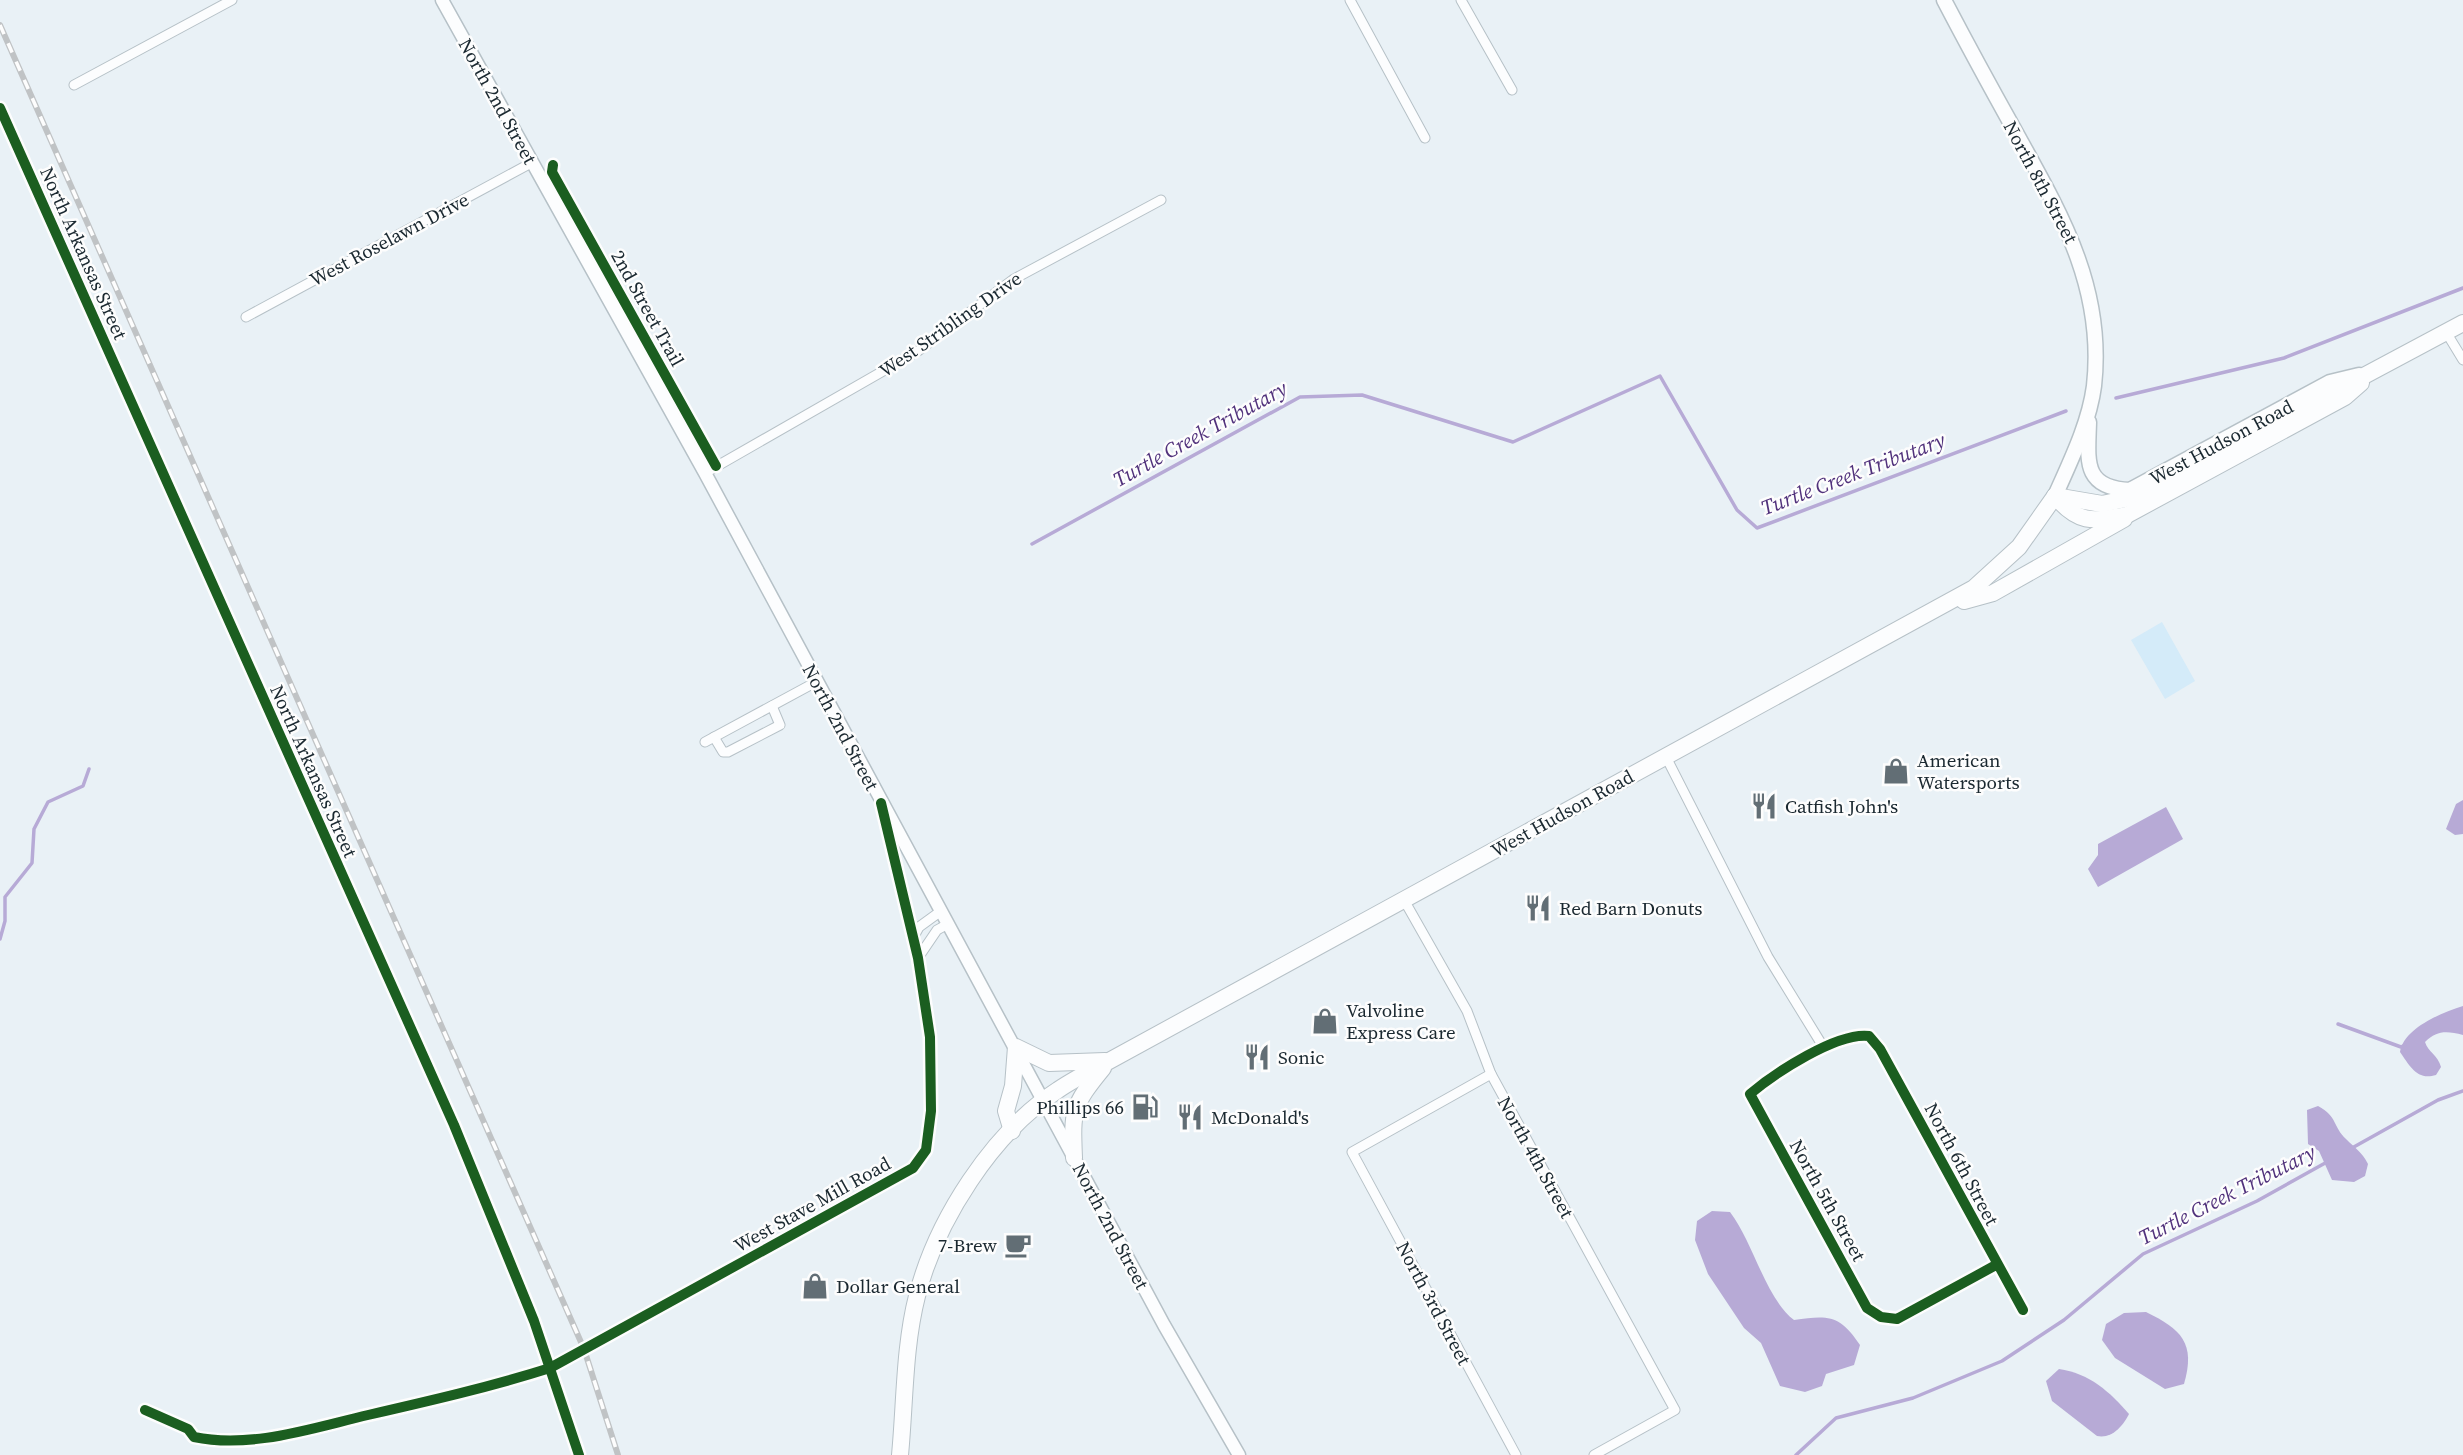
<svg xmlns="http://www.w3.org/2000/svg" width="2463" height="1455" font-family="'Source Serif 4',serif">
	<rect width="100%" height="100%" fill="#e9f1f6"/>
	<polygon fill="#d4ebf9" points="2162,622 2195,681 2165,699 2131,640"/>
	<g fill="#b7aad6">
		<polygon points="2463,800 2463,834 2455,835 2446,829 2456,804"/>
		<polygon points="2166,807 2183,839 2098,887 2088,869 2098,855 2098,844"/>
		<path d="M 2463,1006 L 2463,1035 C 2447,1031 2437,1030 2425,1042 C 2428,1052 2438,1055 2441,1067 L 2436,1075 C 2417,1081 2410,1066 2400,1052 C 2404,1028 2441,1013 2463,1006 Z"/>
		<path d="M 2318,1106 C 2338,1117 2333,1127 2346,1139 C 2355,1148 2362,1152 2368,1164 L 2365,1176 L 2354,1182 L 2332,1180 L 2319,1151 L 2308,1144 L 2307,1110 Z"/>
		<path d="M 1712,1211 L 1730,1212 C 1753,1242 1766,1299 1794,1320 C 1829,1315 1840,1315 1860,1345 L 1854,1365 L 1826,1374 L 1822,1386 L 1805,1392 L 1780,1386 L 1761,1343 L 1744,1328 L 1708,1274 L 1695,1240 L 1697,1221 Z"/>
		<path d="M 2146,1312 C 2181,1329 2196,1343 2184,1384 L 2165,1389 L 2115,1358 L 2102,1340 L 2106,1324 L 2124,1313 Z"/>
		<path d="M 2059,1369 C 2089,1373 2110,1392 2129,1414 C 2123,1426 2112,1439 2097,1436 L 2052,1401 L 2046,1381 Z"/>
	</g>
	<g fill="none" stroke-linecap="round" stroke-linejoin="round">
		<g stroke="#b7aad6" stroke-width="3.5">
			<polyline points="2116,398 2284,358 2463,288"/>
			<polyline points="1032,544 1300,397 1362,395 1513,442 1660,376 1737,510 1757,528 2066,411"/>
			<polyline points="0,939 5,921 5,897 32,863 34,829 48,802 83,786 89,769"/>
			<polyline points="2338,1024 2401,1047 2405,1045"/>
			<polyline points="2352,1148 2438,1100 2463,1091"/>
			<polyline points="1796,1455 1836,1418 1913,1398 2002,1361 2064,1320 2143,1254 2257,1201 2327,1162"/>
		</g>
		<g stroke="#b6c1c7" stroke-width="11">
			<g id="street">
				<polyline points="1350,0 1425,138"/>
				<polyline points="1461,0 1512,90"/>
				<polyline points="74,85 232,0"/>
				<polyline points="0,108 454,1125 534,1321 579,1455"/>
				<polyline points="246,317 533,162"/>
				<polyline points="2446,332 2463,360"/>
				<polyline points="705,473 918,351 1014,279 1161,200"/>
				<polyline points="714,737 723,752 728,752 780,725 772,706"/>
				<polyline points="705,742 816,682"/>
				<polyline points="1666,757 1768,957 1824,1048"/>
				<polyline points="1404,900 1467,1011 1491,1074 1675,1410 1594,1455"/>
				<polyline points="913,938 919,927 941,911"/>
				<polyline points="918,958 937,930 948,924"/>
				<polyline points="1491,1074 1352,1152 1516,1455"/>
				<path d="M 1996,1265 L 1897,1319 L 1881,1317 L 1867,1308 L 1750,1094 C 1775,1073 1837,1032 1869,1036 L 1880,1049 L 2023,1310"/>
				<path d="M 145,1410 L 188,1429 L 194,1437 C 251,1449 312,1428 368,1415 C 429,1401 490,1387 550,1368 L 913,1168 L 926,1150 L 931,1111 L 930,1037 L 918,958 L 882,809"/>
			</g>
		</g>
		<g stroke="#b6c1c7" stroke-width="15">
			<polyline id="secondary" points="442,0 705,473 1164,1325 1239,1455"/>
		</g>
		<g stroke="#b6c1c7" stroke-width="17">
			<g id="primary">
				<path d="M 1944,0 C 1967,44 1991,88 2015,131 C 2061,214 2105,288 2094,386 C 2089,424 2070,462 2055,496"/>
				<path d="M 2089,422 C 2088,460 2082,488 2130,490 L 2330,382 L 2359,375"/>
			</g>
		</g>
		<g stroke="#b6c1c7" stroke-width="18">
			<g id="highway">
				<polyline points="2055,496 2102,504 2139,496 2463,323"/>
				<path d="M 2055,496 C 2079,525 2093,521 2127,515 L 2345,397 L 2361,383"/>
				<polyline points="1964,601 1993,593 2124,519"/>
				<polyline points="1012,1131 1006,1111 1013,1086 1016,1047 1049,1063 1105,1061"/>
				<path d="M 1074,1158 C 1072,1110 1072,1106 1103,1068"/>
				<path d="M 900,1455 C 905,1403 904,1347 917,1296 C 936,1221 992,1133 1058,1090 C 1074,1079 1092,1070 1109,1061 L 1974,588 L 2019,547 L 2055,496"/>
			</g>
		</g>
		<use href="#street" stroke="#fcfdfe" stroke-width="9"/>
		<use href="#secondary" stroke="#fcfdfe" stroke-width="12"/>
		<use href="#primary" stroke="#fcfdfe" stroke-width="14"/>
		<use href="#highway" stroke="#fcfdfe" stroke-width="16"/>
		<g stroke="#c0c3c5" stroke-width="6">
			<polyline id="rail" points="0,25 584,1349 618,1455"/>
		</g>
		<use href="#rail" stroke="#fdfdfd" stroke-width="3.5" stroke-dasharray="10" stroke-linecap="butt"/>
		<g stroke="#fdfdfd" stroke-width="15">
			<g id="cycleway">
				<polyline points="0,108 454,1125 534,1321 579,1455"/>
				<polyline points="553,165 552,172 716,466"/>
				<path d="M 1996,1265 L 1897,1319 L 1881,1317 L 1867,1308 L 1750,1094 C 1775,1073 1837,1032 1869,1036 L 1880,1049 L 2023,1310"/>
				<path d="M 145,1410 L 188,1429 L 194,1437 C 251,1449 312,1428 368,1415 C 429,1401 490,1387 550,1368 L 913,1168 L 926,1150 L 931,1111 L 930,1037 L 918,958 L 881,803"/>
			</g>
		</g>
		<use href="#cycleway" stroke="#1b5e20" stroke-width="10"/>
	</g>
	<defs>
		<g id="shop-bare" transform="scale(2.1)"><path d="M-5-2.5h2.3a2.7 3.5 0 0 1 5.4 0H5L5.5 6h-11ZM-1.5-2.5h3a1.5 2.3 0 0 0-3 0Z" fill="#626e75" stroke="#fdfdfd" stroke-width="2.5" paint-order="stroke"/></g>
		<g id="restaurant-bare" transform="scale(2.1)"><path d="M-5-6h1v4h1v-4h1v4h1v-4h1v5L-1.5 .5V6h-2V.5L-5-1ZM5-6V6H3V1.5H1.5Q1.5-4 5-6Z" fill="#626e75" stroke="#fdfdfd" stroke-width="2.5" paint-order="stroke"/></g>
		<g id="fuel-bare" transform="scale(2.1)"><path d="M-5.5-6h7V0h2V4h1.3V-2.5L3-4.5l.8-.8L6-3V5H2.5V1h-1V6h-7ZM-4.2-4.7v3.2H.2V-4.7Z" fill="#626e75" stroke="#fdfdfd" stroke-width="2.5" paint-order="stroke"/></g>
		<g id="cafe-bare" transform="scale(2.1)"><path d="M-5.5-4.5H6V0H3Q3 3.5 0 3.5H-2.5Q-5.5 3.5-5.5 0ZM3-3.2v2h1.7v-2ZM-6 4.5H4V6H-6Z" fill="#626e75" stroke="#fdfdfd" stroke-width="2.5" paint-order="stroke"/></g>
	</defs>
	<g fill-rule="evenodd">
		<use href="#shop-bare" x="1896" y="771"/>
		<use href="#restaurant-bare" x="1764" y="806"/>
		<use href="#restaurant-bare" x="1538" y="908"/>
		<use href="#shop-bare" x="1325" y="1021"/>
		<use href="#restaurant-bare" x="1257" y="1057"/>
		<use href="#fuel-bare" x="1145" y="1107"/>
		<use href="#restaurant-bare" x="1190" y="1117"/>
		<use href="#cafe-bare" x="1018" y="1245"/>
		<use href="#shop-bare" x="815" y="1286"/>
	</g>
	<g text-anchor="middle" stroke-width="5" stroke-linejoin="round" paint-order="stroke">
		<g font-size="19" fill="#1a2830" stroke="#fdfdfd">
			<text transform="translate(498 101) rotate(61)" y="7">North 2nd Street</text>
			<text transform="translate(2041 182) rotate(62)" y="7">North 8th Street</text>
			<text transform="translate(389 239) rotate(-28)" y="7">West Roselawn Drive</text>
			<text transform="translate(84 253) rotate(66)" y="7">North Arkansas Street</text>
			<text transform="translate(648 308) rotate(61)" y="7">2nd Street Trail</text>
			<text transform="translate(950 324) rotate(-35)" y="7">West Stribling Drive</text>
			<text transform="translate(2221 442) rotate(-28)" y="7">West Hudson Road</text>
			<text transform="translate(841 727) rotate(62)" y="7">North 2nd Street</text>
			<text transform="translate(314 771) rotate(66)" y="7">North Arkansas Street</text>
			<text transform="translate(1562 813) rotate(-29)" y="7">West Hudson Road</text>
			<text transform="translate(1536 1157) rotate(61)" y="7">North 4th Street</text>
			<text transform="translate(1962 1164) rotate(62)" y="7">North 6th Street</text>
			<text transform="translate(1828 1200) rotate(61)" y="7">North 5th Street</text>
			<text transform="translate(812 1204) rotate(-29)" y="7">West Stave Mill Road</text>
			<text transform="translate(1111 1226) rotate(62)" y="7">North 2nd Street</text>
			<text transform="translate(1434 1303) rotate(62)" y="7">North 3rd Street</text>
		</g>
		<g font-size="19" fill="#1a2830" stroke="#fdfdfd" text-anchor="start">
			<text x="1917" y="767">American<tspan x="1917" dy="22">Watersports</tspan></text>
			<text x="1785" y="813">Catfish John's</text>
			<text x="1559" y="915">Red Barn Donuts</text>
			<text x="1346" y="1017">Valvoline<tspan x="1346" dy="22">Express Care</tspan></text>
			<text x="1278" y="1064">Sonic</text>
			<text x="1124" y="1114" text-anchor="end">Phillips 66</text>
			<text x="1211" y="1124">McDonald's</text>
			<text x="997" y="1252" text-anchor="end">7-Brew</text>
			<text x="836" y="1293">Dollar General</text>
		</g>
		<g font-size="21" font-style="italic" fill="#51327c" stroke="#fdfdfd">
			<text transform="translate(1200 434) rotate(-29)" y="7">Turtle Creek Tributary</text>
			<text transform="translate(1853 474) rotate(-21)" y="7">Turtle Creek Tributary</text>
			<text transform="translate(2227 1195) rotate(-27)" y="7">Turtle Creek Tributary</text>
		</g>
	</g>
</svg>
